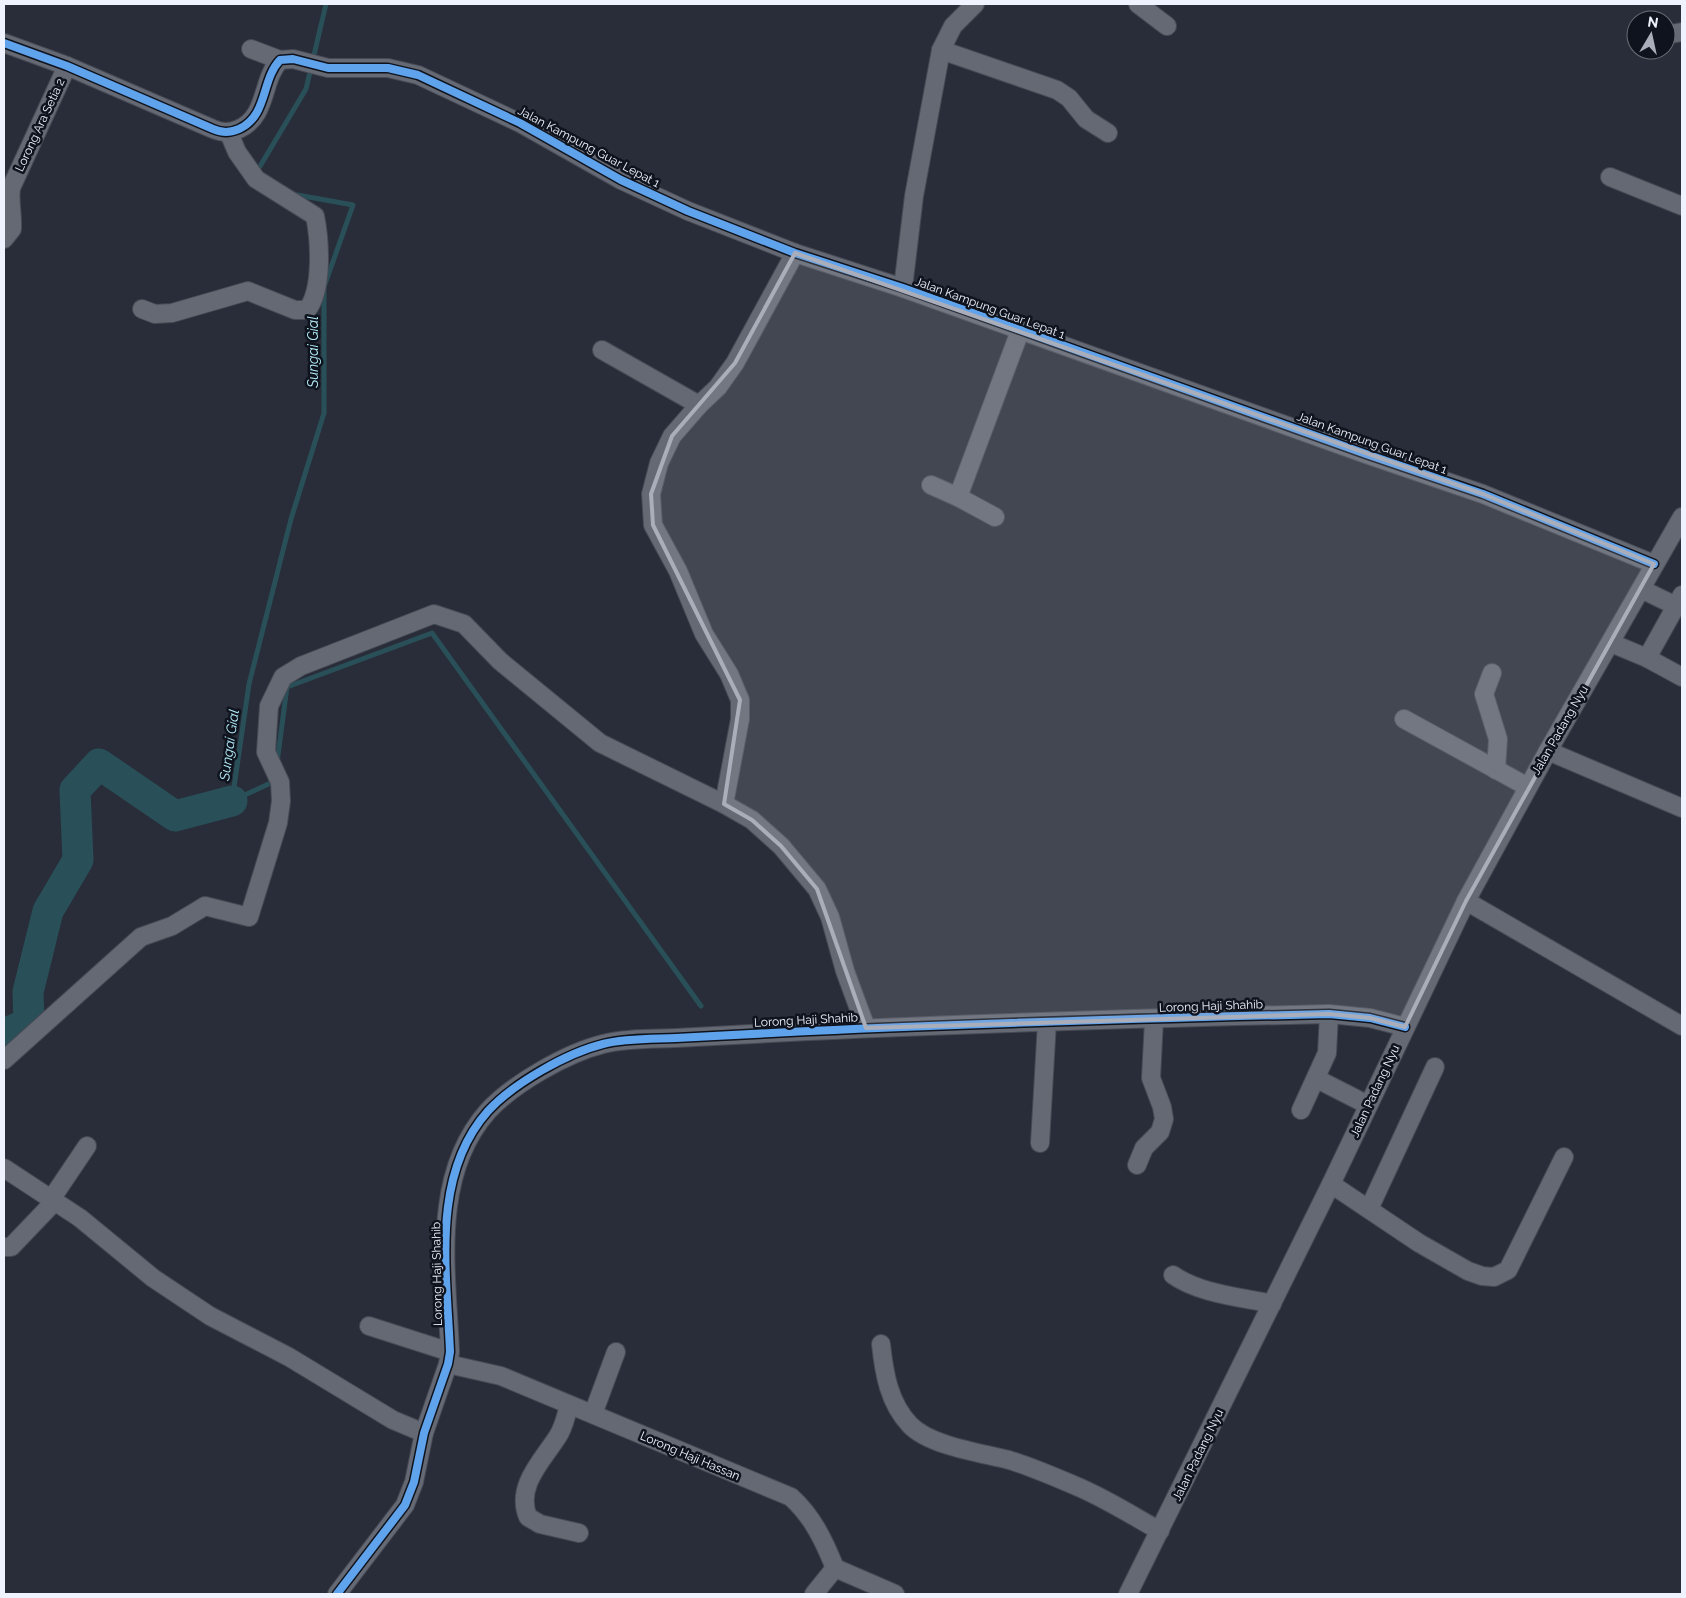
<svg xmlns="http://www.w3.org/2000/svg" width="1686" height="1598" font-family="Raleway,sans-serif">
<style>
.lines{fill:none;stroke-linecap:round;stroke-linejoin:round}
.stream{stroke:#295058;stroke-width:5}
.river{stroke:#295058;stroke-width:31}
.minor-casing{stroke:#474a55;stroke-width:20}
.minor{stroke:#646973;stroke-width:18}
.cycleway-casing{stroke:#0f131d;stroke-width:11}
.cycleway{stroke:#60a3ed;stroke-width:8}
.marked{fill:#a9aeba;fill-opacity:0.2;stroke:#a9aeba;stroke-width:4;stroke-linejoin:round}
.labels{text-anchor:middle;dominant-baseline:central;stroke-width:5;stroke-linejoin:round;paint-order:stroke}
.street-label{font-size:12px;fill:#eef3ff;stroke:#0f131d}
.water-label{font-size:14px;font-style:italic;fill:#b3edf9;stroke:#0f131d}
</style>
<rect width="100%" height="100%" fill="#282d39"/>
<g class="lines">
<g class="stream">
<polyline points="256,173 306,89 326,4"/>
<polyline points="277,763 287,687 432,633 701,1006"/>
<polyline points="232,801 249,684 291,519 324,413 324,287 353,205 292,194"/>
<polyline points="232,801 275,781"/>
</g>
<polyline class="river" points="4,1034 29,1023 28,992 48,911 78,860 75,790 99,764 175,816 232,801"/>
<g class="minor-casing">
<g id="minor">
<polyline points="1138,4 1167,26"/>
<polyline points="1671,34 1682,32"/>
<path d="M4,43L67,66L213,129C223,133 229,133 239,129C268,116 261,80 280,60L293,59L328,68H388L418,75L520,123L621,180L688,211L795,253L903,288L1366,454L1483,494L1654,564"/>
<polyline points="251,49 280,60"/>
<polyline points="941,50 1057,90 1069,98 1086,119 1108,133"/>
<polyline points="1610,177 1682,206"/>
<path d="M4,239L12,229C13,215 9,201 11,188L67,66"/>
<polyline points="903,288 914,196 941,50 953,26 975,4"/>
<path d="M142,309L155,314L172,313L248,291L295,310H307C323,290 320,241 315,216L256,179L237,152L229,133"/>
<polyline points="602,350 699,405"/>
<polyline points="931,485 958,497 1020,331"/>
<polyline points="958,497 995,517"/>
<polyline points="1641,589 1676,606"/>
<polyline points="1611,643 1647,658 1682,677"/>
<polyline points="1647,658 1682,595"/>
<polyline points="1492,673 1484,694 1498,739 1496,770"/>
<polyline points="1404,719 1528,787"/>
<polyline points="1548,751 1682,808"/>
<polyline points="724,804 740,719 740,700 729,674 704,634 678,571 653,525 651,494 659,463 672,436 699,405 718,387 735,363 795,253"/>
<polyline points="1466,901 1682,1026"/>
<polyline points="4,1060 141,937 172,926 205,906 249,917 278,823 281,801 280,782 266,752 269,706 283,677 301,666 434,614 464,624 500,661 600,743 724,804 752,820 781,846 817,889 830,917 845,971 866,1028"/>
<polyline points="1317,1079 1368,1105"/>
<polyline points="1301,1110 1327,1053 1329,1014"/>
<polyline points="1040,1143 1047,1022"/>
<polyline points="1137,1165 1144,1148 1160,1132 1164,1119 1162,1107 1151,1078 1154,1020"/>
<polyline points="4,1168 80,1218 153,1278 210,1316 289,1357 393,1420 424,1433"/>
<polyline points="1331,1184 1419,1243 1468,1271 1482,1276 1494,1277 1508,1270 1564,1157"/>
<polyline points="52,1198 87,1146"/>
<polyline points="1369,1209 1435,1067"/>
<polyline points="4,1247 11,1247 55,1201"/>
<path d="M1173,1275C1200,1294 1241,1297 1272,1304"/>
<polyline points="369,1326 450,1352"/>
<path d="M881,1344C884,1373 889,1403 910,1425C930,1446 982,1453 1009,1460C1032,1467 1055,1477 1076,1486C1105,1498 1133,1516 1160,1531"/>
<path d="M448,1364L501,1376L791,1497C813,1517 824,1541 835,1568L895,1594"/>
<path d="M569,1406C566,1415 564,1427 558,1436C543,1460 515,1486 528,1517L540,1524L579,1533"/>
<polyline points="593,1414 616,1352"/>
<path d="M337,1594L405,1505L414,1482L424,1433L448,1364L450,1352C447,1273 430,1176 488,1111C514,1083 567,1053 603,1044C626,1038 653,1039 676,1038C720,1036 765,1033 810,1031C983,1023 1156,1018 1329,1014L1370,1018L1405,1027"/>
<polyline points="814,1594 835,1568"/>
<polyline points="1128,1594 1331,1184 1466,901 1548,751 1682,517"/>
</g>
</g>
<use href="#minor" class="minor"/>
<g class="cycleway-casing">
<g id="cycleway">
<path d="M4,43L67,66L213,129C223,133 229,133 239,129C268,116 261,80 280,60L293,59L328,68H388L418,75L520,123L621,180L688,211L795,253L903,288L1366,454L1483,494L1654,564"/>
<path d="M337,1594L405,1505L414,1482L424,1433L448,1364L450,1352C447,1273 430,1176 488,1111C514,1083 567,1053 603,1044C626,1038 653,1039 676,1038C720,1036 765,1033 810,1031C983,1023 1156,1018 1329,1014L1370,1018L1405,1027"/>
</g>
</g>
<use href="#cycleway" class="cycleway"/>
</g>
<path class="marked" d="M795,253L1483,494L1654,564L1466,901L1405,1027L1370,1018L1329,1014L866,1028L817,889L781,846L752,820L724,804L740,700L653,525L651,494L672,436L735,363Z"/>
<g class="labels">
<g class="street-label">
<text transform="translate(40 125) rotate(-65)">Lorong Ara Setia 2</text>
<text transform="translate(589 147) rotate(28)">Jalan Kampung Guar Lepat 1</text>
<text transform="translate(990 308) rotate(20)">Jalan Kampung Guar Lepat 1</text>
<text transform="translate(1372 443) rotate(20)">Jalan Kampung Guar Lepat 1</text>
<text transform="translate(1560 730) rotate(-60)">Jalan Padang Nyu</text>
<text transform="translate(1211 1006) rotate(-2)">Lorong Haji Shahib</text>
<text transform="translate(806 1020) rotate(-3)">Lorong Haji Shahib</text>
<text transform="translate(1375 1091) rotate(-65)">Jalan Padang Nyu</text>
<text transform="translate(437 1274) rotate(-91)">Lorong Haji Shahib</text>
<text transform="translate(1198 1455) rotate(-64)">Jalan Padang Nyu</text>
<text transform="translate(690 1456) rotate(23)">Lorong Haji Hassan</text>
</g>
<g class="water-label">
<text transform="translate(313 352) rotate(-90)">Sungai Gial</text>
<text transform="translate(229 745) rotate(-82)">Sungai Gial</text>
</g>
</g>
<rect width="1686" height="1598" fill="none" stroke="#eef3ff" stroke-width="10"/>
<g transform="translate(1651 35) rotate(9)"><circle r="24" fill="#0f131d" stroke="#686d77"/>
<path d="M0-4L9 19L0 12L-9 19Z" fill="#a9aeba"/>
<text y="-8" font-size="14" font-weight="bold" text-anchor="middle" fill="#eef3ff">N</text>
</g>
</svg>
